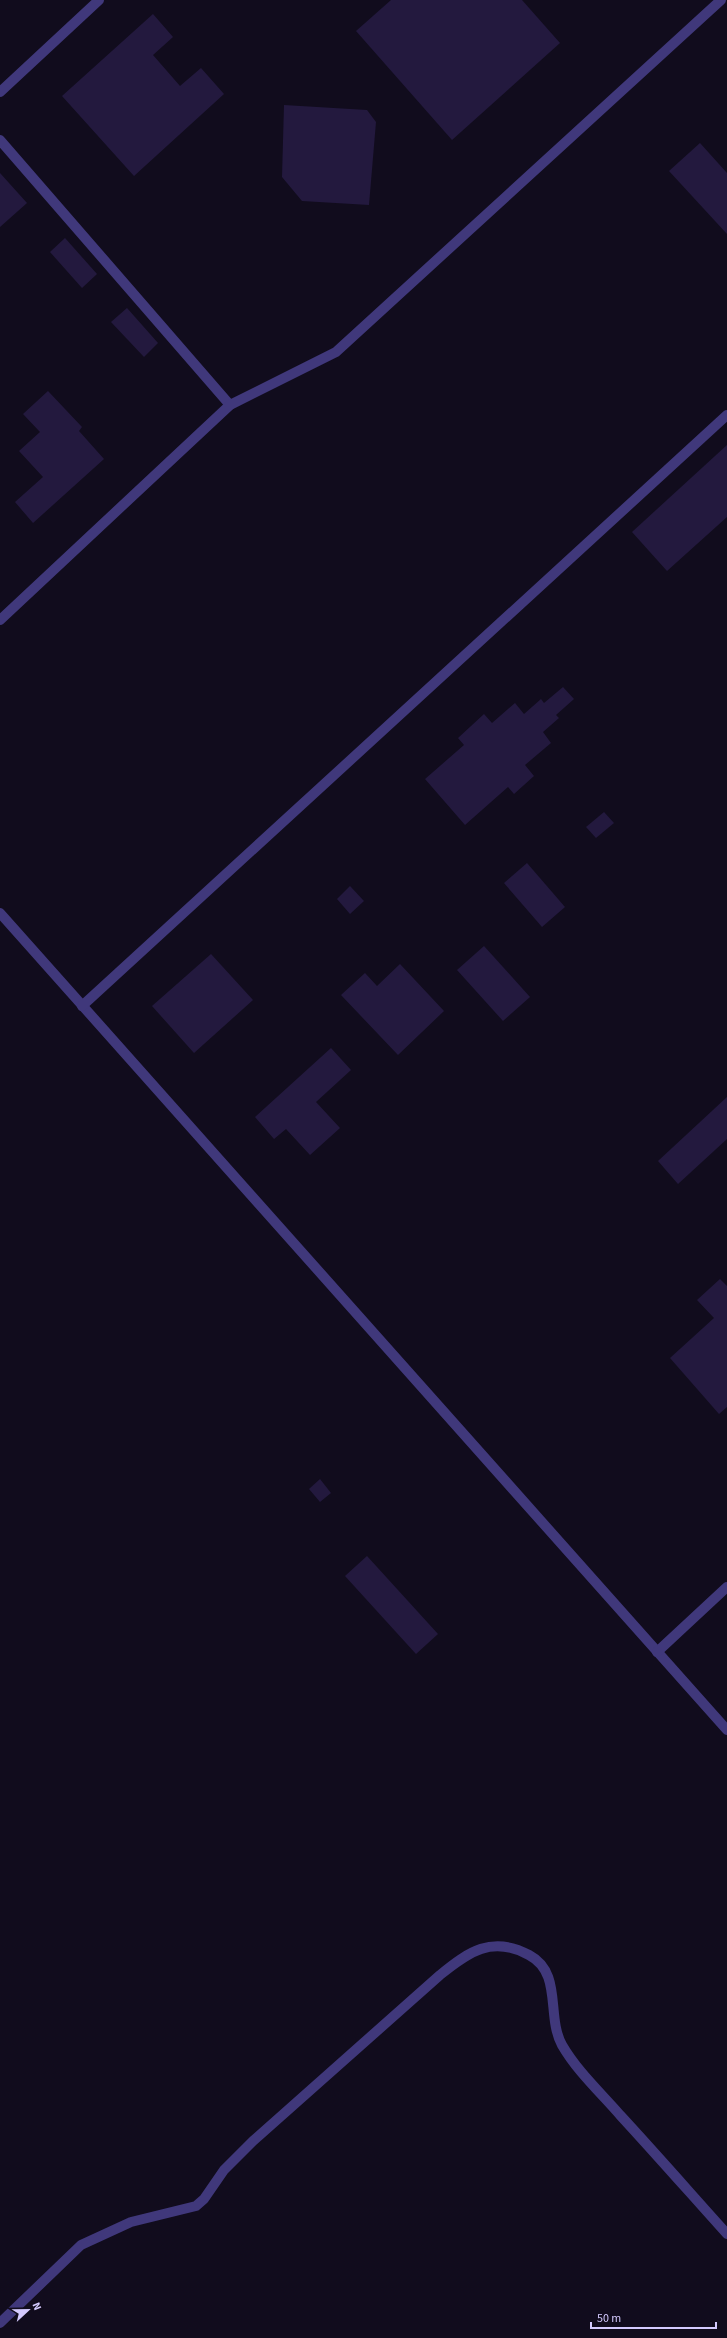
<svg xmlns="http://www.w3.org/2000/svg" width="727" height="2338" font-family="'Source Sans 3',sans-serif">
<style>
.building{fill:#23193e}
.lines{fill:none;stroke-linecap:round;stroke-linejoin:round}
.minor{stroke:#40387b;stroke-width:10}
</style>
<rect width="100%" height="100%" fill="#110c1d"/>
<g class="building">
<polygon points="391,0 522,0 560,43 452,140 356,31"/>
<polygon points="153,14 173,37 153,55 180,86 201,68 224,94 134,176 62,96"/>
<polygon points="284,105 367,110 376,122 369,205 302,201 282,177"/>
<polygon points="700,143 727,173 727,234 669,171"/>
<polygon points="0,173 27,203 0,227"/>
<polygon points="65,238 97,274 82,288 50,252"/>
<polygon points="127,308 158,343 144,357 111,322"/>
<polygon points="48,391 82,427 79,431 104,459 33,523 15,502 43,477 19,451 40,432 23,414"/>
<polygon points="727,445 727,517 667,571 632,532"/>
<polygon points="563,687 574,699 556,715 559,718 543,732 551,743 525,765 534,776 514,794 508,787 465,825 425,779 464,745 458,738 484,714 492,723 515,703 524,714 541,699 544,703"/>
<polygon points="604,812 614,823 596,838 586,827"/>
<polygon points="527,863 565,907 542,927 504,883"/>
<polygon points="350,886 364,901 350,914 337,899"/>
<polygon points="484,946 530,997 503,1021 457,970"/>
<polygon points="211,954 253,1000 194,1053 152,1006"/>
<polygon points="400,964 444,1011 398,1055 341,995 365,973 377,986"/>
<polygon points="331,1048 351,1070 316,1102 340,1128 310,1155 286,1129 274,1139 255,1117"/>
<polygon points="727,1097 727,1139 678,1184 658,1161"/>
<polygon points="720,1279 727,1286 727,1407 719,1414 670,1358 714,1318 697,1300"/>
<polygon points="320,1479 331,1493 320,1502 309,1489"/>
<polygon points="367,1556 438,1634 416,1654 345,1576"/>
</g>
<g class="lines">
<g class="minor">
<polyline points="0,92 99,0"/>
<polyline points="0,140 230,405"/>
<polyline points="0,620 230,405 336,352 721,0"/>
<polyline points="0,913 727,1730"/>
<polyline points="82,1006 727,415"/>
<polyline points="657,1652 727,1587"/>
<path d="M0,2323L81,2245L131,2222L196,2206L204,2199L224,2170L253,2141L440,1975C468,1952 492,1935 529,1955C563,1973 546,2016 562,2045C577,2071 600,2092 620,2115C656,2154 691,2194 727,2234"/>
</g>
</g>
<g transform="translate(28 2310) rotate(68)" stroke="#110c1d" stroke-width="3" paint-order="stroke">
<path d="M0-3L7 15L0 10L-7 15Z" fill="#d4cafe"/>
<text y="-6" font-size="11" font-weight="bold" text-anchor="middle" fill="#d4cafe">N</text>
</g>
<path d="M591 2322v6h125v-6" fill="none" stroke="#d4cafe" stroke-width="2"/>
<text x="597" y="2322" font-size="12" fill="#d4cafe" stroke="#110c1d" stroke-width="3" paint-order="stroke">50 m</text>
</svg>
